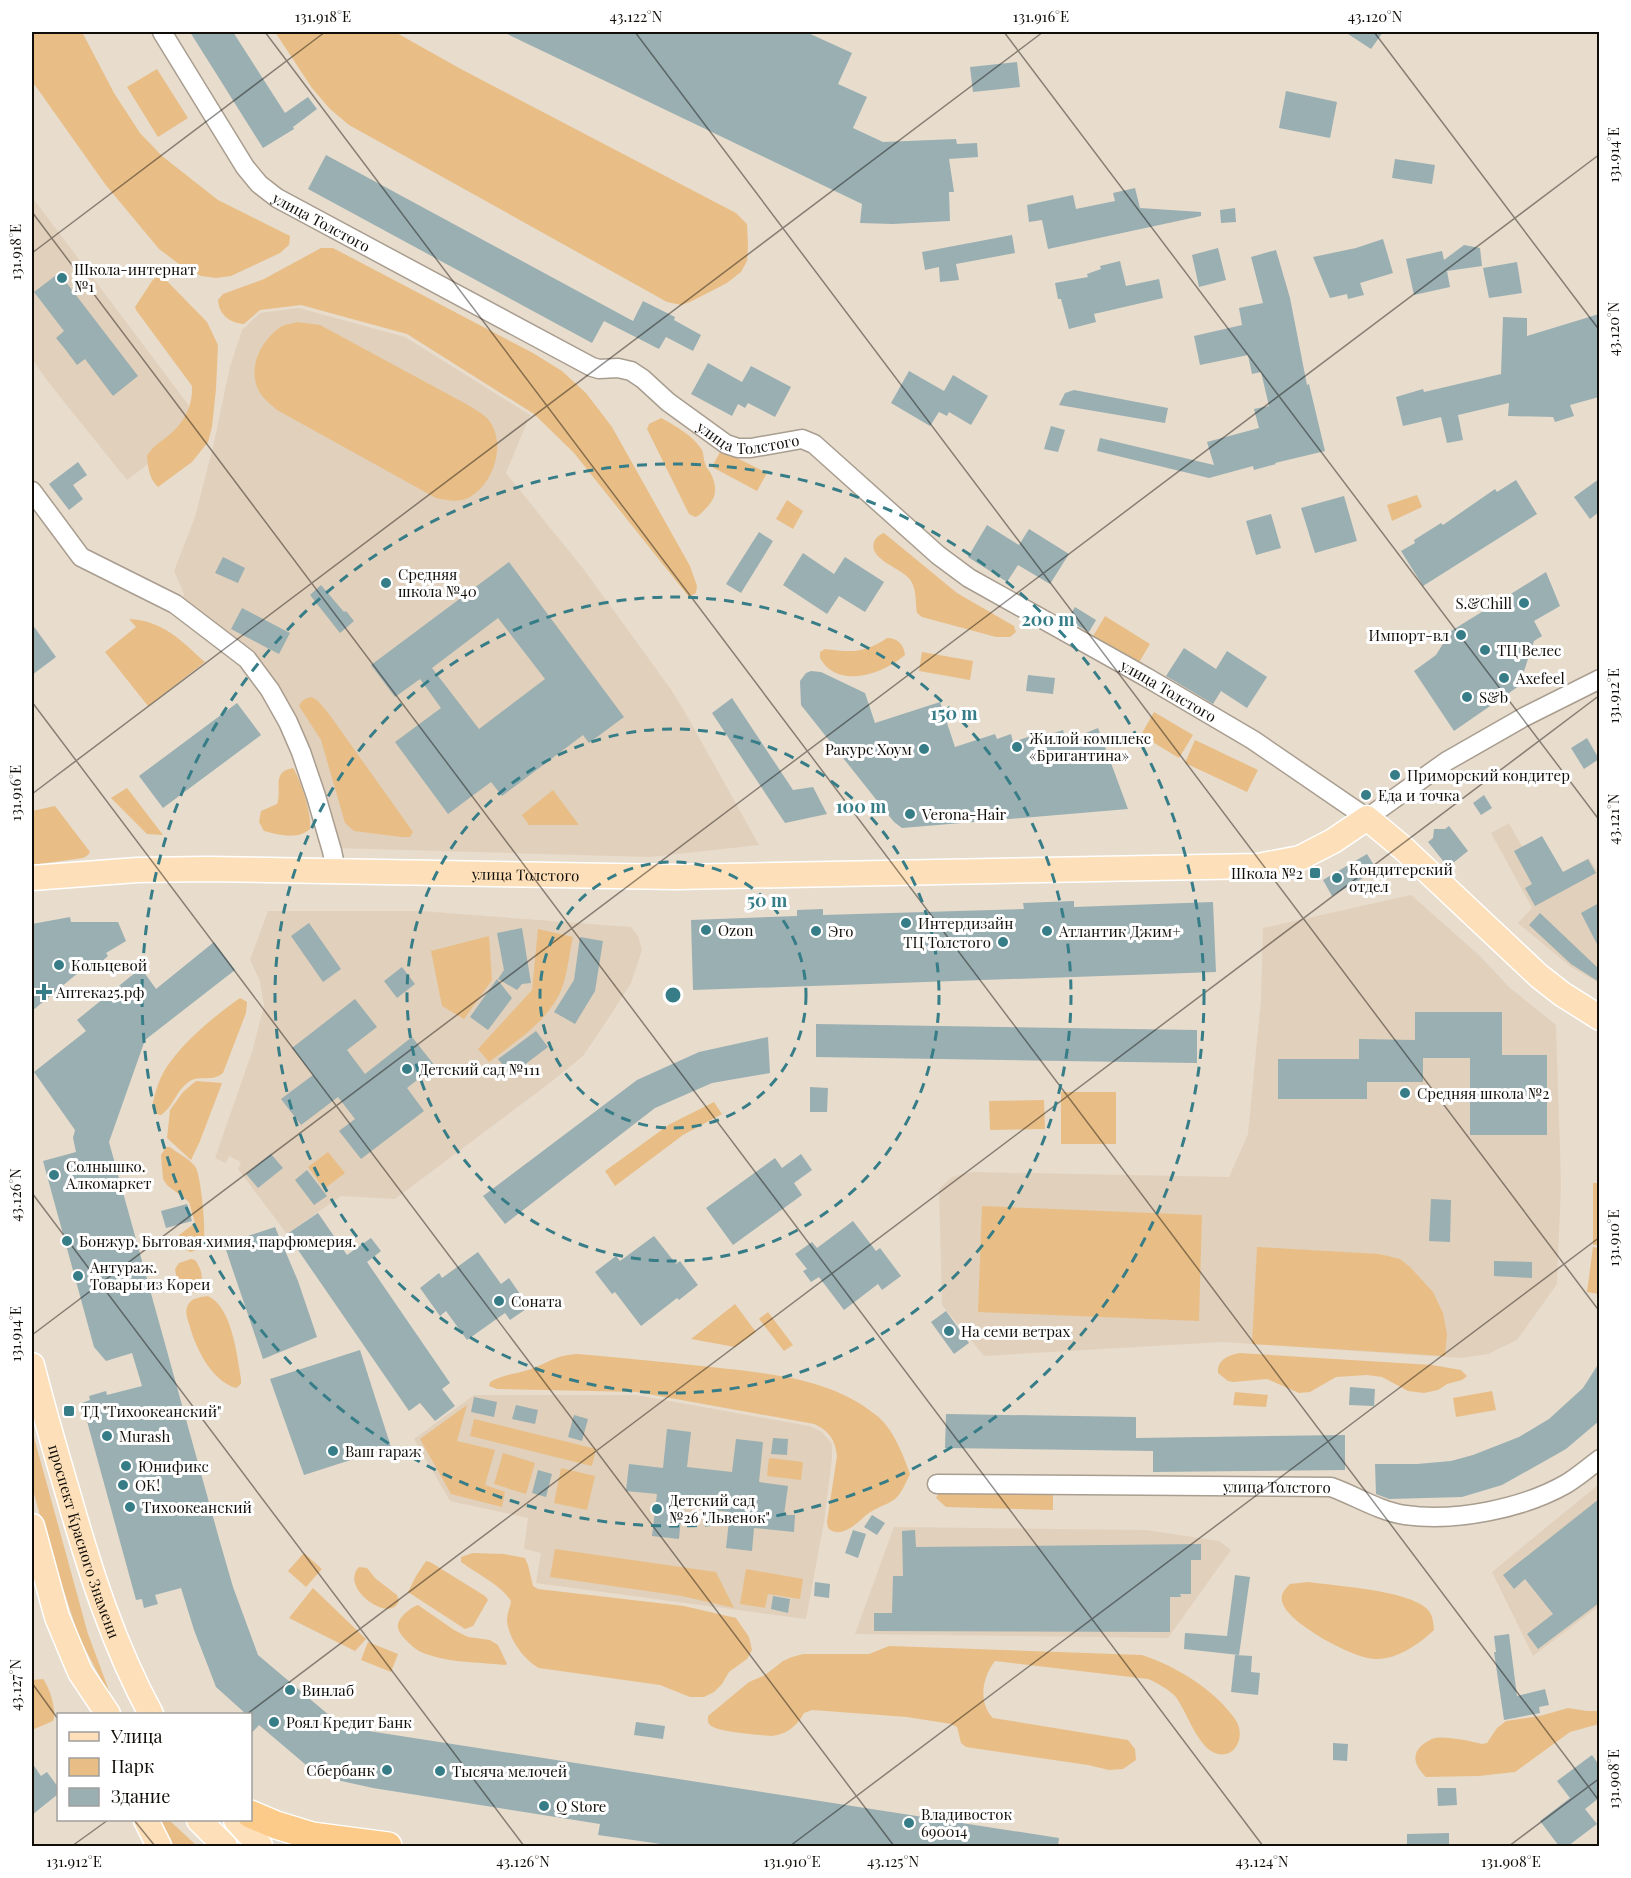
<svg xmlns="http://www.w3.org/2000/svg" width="1631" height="1878" font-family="'Playfair Display',serif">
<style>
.built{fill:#e1d0bb}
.green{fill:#e8be86}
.building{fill:#9aafb2;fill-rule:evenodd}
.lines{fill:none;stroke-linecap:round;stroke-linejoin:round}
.minor-casing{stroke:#a89d8f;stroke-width:21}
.major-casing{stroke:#fff;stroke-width:27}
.highway-casing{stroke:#fff;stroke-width:30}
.minor{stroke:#fff;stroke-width:18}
.major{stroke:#fde0b9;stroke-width:24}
.highway{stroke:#fccb8a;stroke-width:27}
.ticks{fill:none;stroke:#110d08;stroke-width:1.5;stroke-opacity:0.45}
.ring{fill:none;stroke:#367d87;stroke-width:3;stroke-dasharray:10 8}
.poi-dot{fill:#367d87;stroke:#fff;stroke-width:2}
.labels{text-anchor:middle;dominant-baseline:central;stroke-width:6;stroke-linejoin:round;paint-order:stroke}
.street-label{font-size:15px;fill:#110d08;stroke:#fff}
.poi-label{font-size:15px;fill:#110d08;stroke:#fff;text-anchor:start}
.centre{fill:#367d87;stroke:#fff;stroke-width:3}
.ring-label{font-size:18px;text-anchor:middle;font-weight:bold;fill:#367d87;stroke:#fff;stroke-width:6;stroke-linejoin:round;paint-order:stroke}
.neatline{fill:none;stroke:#110d08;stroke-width:2}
.ticks-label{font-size:15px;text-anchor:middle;fill:#110d08}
</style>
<rect width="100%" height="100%" fill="#e8dccd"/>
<g class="built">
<polygon points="32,197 202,423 127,480 49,383 32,359"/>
<polygon points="299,308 405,337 530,415 506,473 585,571 670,688 682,707 759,845 650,857 335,848 305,752 243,661 180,611 184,594 174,571 195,517 213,447 230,367 242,330 260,313"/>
<polygon points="1509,823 1542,883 1589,858 1596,869 1599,867 1599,983 1571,967 1518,923 1532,908 1491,833"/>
<polygon points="1411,895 1479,955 1510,988 1556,1025 1561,1184 1557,1284 1517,1340 1488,1354 1461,1358 1222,1342 984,1356 942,1305 939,1189 952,1177 972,1172 1229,1177 1248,1134 1261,1000 1263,928"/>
<polygon points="268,911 420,911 631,927 638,936 642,950 631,983 606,1022 583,1056 551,1082 395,1199 341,1196 287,1234 238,1169 241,1162 229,1156 226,1163 215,1158 253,1049 264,1006 260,981 250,960"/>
<polygon points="474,1395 636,1395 809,1426 822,1432 832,1444 832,1458 824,1522 806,1619 536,1583 541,1553 524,1549 528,1518 450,1501 414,1439"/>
<polygon points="1599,1484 1599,1606 1533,1656 1492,1572"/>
<polygon points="894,1527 1146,1530 1219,1541 1231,1550 1168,1638 855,1634"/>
</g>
<g class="green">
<polygon points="32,32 82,32 114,93 140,133 162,156 218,200 290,236 289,245 280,253 231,276 216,278 201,276 179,264 159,249 105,184 32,81"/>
<polygon points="275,32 395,32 459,68 736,213 747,224 748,246 747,261 741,272 727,283 690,302 681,305 667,302 349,125 330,109 312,88"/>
<polygon points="157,69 188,118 158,137 127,87"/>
<path d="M321,248H333L533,353L562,371L586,393L612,427L690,566L697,586L696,593L689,597L574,453L534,414L407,334L301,305L260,310L244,324C230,323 219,315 218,300L223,294L264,279Z"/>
<path d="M156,277L164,278L207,322L218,345L216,389L212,427L208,442L192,462L158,487C149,479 148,467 147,456C152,447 160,442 168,436C184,423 193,406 192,386L136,310L135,307L152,281Z"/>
<path d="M297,322L320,325L468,405C474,409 482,413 487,418C508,441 494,485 468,498C458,503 446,500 436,498L277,410C273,406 267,402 263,397C245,374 258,344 279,328C284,324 292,324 297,322Z"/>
<path d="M661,418C674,425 694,436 702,450C704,454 703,458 705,463C706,468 710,471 712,476C720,495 712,503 698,516L695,517L689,514L650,435L647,429L649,424Z"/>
<polygon points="721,450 767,473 757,491 712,467"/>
<polygon points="1417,495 1422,507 1392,521 1387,505"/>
<polygon points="787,500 803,511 793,529 776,519"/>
<path d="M884,533L957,593L1014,626L1016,632L1010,637H996L922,617L917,613C915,602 917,591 911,581C903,568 868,560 874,542C876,537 879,535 884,533Z"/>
<polygon points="1105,616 1150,644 1138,664 1092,638"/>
<path d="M129,619C164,621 180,640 205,662L148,706L105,652L136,627Z"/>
<path d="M887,638C897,638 904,644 905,655C884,674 837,690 820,658V652L825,649C850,652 864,654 887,638Z"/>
<polygon points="922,652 973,661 970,680 919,671"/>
<path d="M312,697L318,701L329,714L413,832L410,837H401L354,831L345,823L321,740L299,706C302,700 305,698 312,697Z"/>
<polygon points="1154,712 1193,735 1179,758 1141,735"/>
<polygon points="1195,740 1258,770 1247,792 1185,763"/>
<path d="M293,768C301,780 312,815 310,829C297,840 280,835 264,831L259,822L261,811L277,804C283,790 270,772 293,768Z"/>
<polygon points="127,788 163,835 147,834 111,798"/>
<polygon points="553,790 579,825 529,825 522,815"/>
<polygon points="55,806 90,852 88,855 83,858 32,865 32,811"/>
<path d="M538,929L573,937C569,953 568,972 562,988C549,1021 516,1041 489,1062L478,1049L532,990Z"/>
<polygon points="489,936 492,980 464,1019 442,1006 431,951"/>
<path d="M240,998L247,1002L246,1013L223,1073C213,1082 200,1075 190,1081C176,1090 174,1106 161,1115L156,1114L152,1108C155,1091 160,1075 171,1061C188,1038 217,1014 240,998Z"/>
<polygon points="196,1081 222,1083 200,1141 191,1160 167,1138 170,1110 183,1092"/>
<rect x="1061" y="1092" width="55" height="52"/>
<polygon points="1044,1100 1045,1129 990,1130 989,1101"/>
<polygon points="714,1102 722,1114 683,1135 615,1186 605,1171 670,1124"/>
<path d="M166,1147H170C178,1154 191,1159 196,1168C201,1177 207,1236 203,1244C200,1248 196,1250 191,1252C183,1250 179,1242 179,1235L195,1223L189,1202L167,1185L163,1179L161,1155Z"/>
<polygon points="328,1152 345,1173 324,1189 308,1167"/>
<rect x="1593" y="1183" width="6" height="62"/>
<polygon points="982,1206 1202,1215 1199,1321 978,1312"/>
<polygon points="1257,1247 1379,1254 1400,1259 1410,1267 1433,1292 1443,1313 1447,1334 1445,1356 1252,1344"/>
<polygon points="1593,1247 1599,1248 1599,1294 1587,1292"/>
<path d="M191,1259L195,1260C202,1270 204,1278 199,1290L189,1294C178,1290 177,1280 175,1269L179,1263Z"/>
<path d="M208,1296C232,1307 237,1355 241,1379V1384L236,1388C212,1381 196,1349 190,1327C188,1320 184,1312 188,1305C191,1298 201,1297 208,1296Z"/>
<polygon points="735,1304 756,1332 735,1347 691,1339"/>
<polygon points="768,1312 793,1345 784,1351 759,1319"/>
<path d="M1240,1353L1432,1365L1461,1370L1467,1376L1462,1380L1447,1384L1438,1390L1424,1393L1408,1391L1382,1377L1367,1375L1336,1377L1310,1392L1299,1393L1267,1379L1233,1382L1228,1381L1218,1373C1217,1360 1228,1355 1240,1353Z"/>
<path d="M578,1354C623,1358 667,1362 711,1367C767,1373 831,1378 876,1415C893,1428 903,1454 910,1474C906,1482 902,1493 895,1499C887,1505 877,1507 869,1513C858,1521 842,1541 828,1528L827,1522L837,1456C835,1439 829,1431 814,1424L637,1392L497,1389L489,1386L490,1382C502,1375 515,1374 528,1370C549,1363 554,1355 578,1354Z"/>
<polygon points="1492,1391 1496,1410 1456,1417 1453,1398"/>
<polygon points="1235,1392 1268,1395 1266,1407 1233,1405"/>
<polygon points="467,1405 457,1441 495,1450 485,1485 505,1492 502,1507 451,1494 420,1439"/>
<polygon points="474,1419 596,1449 592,1466 470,1436"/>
<polygon points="32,1430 88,1634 114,1704 79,1637 43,1527 32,1486"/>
<polygon points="503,1453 535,1463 526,1494 494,1484"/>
<polygon points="769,1458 803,1462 801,1480 767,1476"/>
<polygon points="561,1468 595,1476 587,1510 554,1503"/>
<polygon points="940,1491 1053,1492 1053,1510 946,1507 936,1498"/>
<polygon points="555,1549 716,1572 734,1608 682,1596 550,1577"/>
<polygon points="304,1553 322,1569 306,1587 288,1571"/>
<path d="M473,1553L504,1554L525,1558L528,1565L533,1586L538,1589L684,1606L736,1618L749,1637L752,1650L747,1659L729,1672L722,1684L714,1692L704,1697H690L660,1685L539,1668C524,1660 508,1638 507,1620C507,1613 510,1608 511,1601C499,1583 478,1575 461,1562V1557Z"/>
<polygon points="426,1561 430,1562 485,1596 488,1600 473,1626 465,1629 408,1592 416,1576"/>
<path d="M359,1567L367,1568L376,1579L397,1595L399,1601C397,1604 396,1607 392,1608C379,1614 341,1586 359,1567Z"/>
<polygon points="746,1569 803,1579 800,1599 768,1594 765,1608 740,1604"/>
<path d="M1308,1582C1336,1586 1406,1590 1426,1608C1433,1614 1433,1621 1434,1630C1419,1644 1398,1659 1377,1659C1355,1660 1290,1624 1283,1604C1279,1595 1285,1589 1290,1584Z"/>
<polygon points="313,1588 366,1639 355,1651 289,1618"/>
<path d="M418,1605L454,1630L468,1637L490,1640L498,1645L507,1664L505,1665C478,1662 446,1663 421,1652C414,1649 408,1642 403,1637C400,1633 397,1629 398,1624C400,1616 410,1608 418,1605Z"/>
<polygon points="368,1642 398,1654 391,1672 361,1660"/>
<path d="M889,1646L1142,1655C1176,1666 1215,1690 1235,1719C1246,1734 1237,1758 1218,1754C1198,1750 1187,1711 1175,1696C1168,1689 1157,1683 1148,1679L995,1661C982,1677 978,1703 993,1718L1128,1740L1135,1749L1136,1760L1123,1769L1109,1770L1088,1765L966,1747L961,1743L957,1727L951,1724L907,1717L812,1710L804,1713C797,1726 786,1735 771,1736C760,1735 716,1732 710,1725C707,1722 708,1720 708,1716L749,1682L765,1675L783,1661L792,1657L803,1654H869Z"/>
<path d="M43,1679C50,1688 57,1711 53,1721L32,1730V1680Z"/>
<path d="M1568,1708L1587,1711H1599V1724L1570,1732L1515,1772L1479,1776L1426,1777C1416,1767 1410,1756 1422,1745C1426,1742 1431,1739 1435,1738C1446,1736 1471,1741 1482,1744L1487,1743L1497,1728L1506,1721L1540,1716Z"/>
<polygon points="159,1820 169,1820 197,1846 174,1846"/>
</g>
<g class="building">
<polygon points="190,32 233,32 285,113 308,97 317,109 293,127 294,129 263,148"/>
<polygon points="503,32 806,32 852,53 838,84 867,97 853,128 883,142 956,139 957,144 977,143 978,157 949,159 954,192 949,192 950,221 893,224 860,223 862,204"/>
<polygon points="1345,32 1383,32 1371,49"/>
<polygon points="1017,62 1020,87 973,92 970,67"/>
<polygon points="1286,91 1337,102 1330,138 1279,128"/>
<polygon points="326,155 633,321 643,301 675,317 674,320 701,335 693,351 666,337 659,349 604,321 592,343 308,189"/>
<polygon points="1395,159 1435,165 1432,184 1392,178"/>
<polygon points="1135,188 1140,208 1201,212 1201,216 1048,249 1042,220 1029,222 1027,205 1073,195 1076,209 1115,201 1113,193"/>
<polygon points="1235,208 1236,222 1221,223 1220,210"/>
<polygon points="1012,235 1015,253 956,264 959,280 940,282 939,267 925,270 922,252"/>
<polygon points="1383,239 1393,273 1360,283 1364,295 1348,299 1347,294 1330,298 1313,257 1356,248"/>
<polygon points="1464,245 1480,248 1482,266 1447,271 1450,287 1414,295 1406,259 1442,251 1444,260"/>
<polygon points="1218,248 1226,280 1199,287 1192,255"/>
<polygon points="1276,250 1290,298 1307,385 1309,384 1325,451 1275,463 1276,464 1254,470 1253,466 1209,478 1097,451 1100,438 1214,465 1207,442 1259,428 1254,409 1269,406 1261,372 1252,374 1248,355 1200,365 1194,336 1242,325 1239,308 1263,303 1251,257"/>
<polygon points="1120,261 1126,286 1159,279 1163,298 1094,314 1096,322 1069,329 1061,299 1058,299 1055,283 1088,277 1087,274 1101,269 1100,266"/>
<polygon points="1517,262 1522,293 1489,298 1483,268"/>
<polygon points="59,273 138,376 113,396 85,359 77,365 65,349 56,338 64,331 34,292"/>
<polygon points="1599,314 1599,397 1570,405 1574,416 1555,422 1553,417 1508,416 1509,403 1458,415 1463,440 1447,443 1441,417 1403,426 1396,397 1423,389 1424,392 1501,374 1503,317 1527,318 1527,336"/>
<polygon points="708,363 742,382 751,366 791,387 775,417 748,403 745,408 738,404 732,416 691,394"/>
<polygon points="909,371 944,391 953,375 988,396 971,425 949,412 947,416 939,412 930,426 891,403"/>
<polygon points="1074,390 1168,408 1165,423 1059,405 1065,393"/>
<polygon points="1051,426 1065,430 1058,452 1044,449"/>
<polygon points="78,462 87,475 73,485 83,499 69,510 49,484"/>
<polygon points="1599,479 1599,512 1590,519 1574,497"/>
<polygon points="1516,480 1537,514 1423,586 1401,551 1415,543 1414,540 1441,523 1443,525 1495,489 1497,492"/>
<polygon points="1344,496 1357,541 1315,553 1301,508"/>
<polygon points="1271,514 1281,548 1256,555 1246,521"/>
<polygon points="987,525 1019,545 1029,529 1069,554 1050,584 1018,565 1007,582 968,557"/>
<polygon points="759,532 773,541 741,593 726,584"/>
<polygon points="803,553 834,574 845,557 884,582 865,612 839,596 827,614 783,585"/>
<polygon points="223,557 245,568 238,583 215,573"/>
<path d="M509,562L624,717L589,743L583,735L502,796L491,782L448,814L395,742L441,708L420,679L395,697L371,665ZM498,618L545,679L479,729L432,668Z"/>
<polygon points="1546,572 1560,606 1534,621 1542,636 1534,641 1519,686 1454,731 1414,671 1436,655 1451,631"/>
<polygon points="321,585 344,612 346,611 354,621 340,633 310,595"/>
<polygon points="1075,607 1096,620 1089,632 1067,620"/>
<polygon points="242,608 290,633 279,654 231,629"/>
<polygon points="32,624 56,657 32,675"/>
<polygon points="1184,648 1216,669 1227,651 1267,677 1247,708 1221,691 1213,704 1166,676"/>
<polygon points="811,671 821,672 865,693 875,723 940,702 955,747 995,734 997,739 1011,734 1013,742 1043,732 1045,736 1063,730 1066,741 1098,728 1128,809 902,828 894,822 801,705 800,681 806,673"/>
<polygon points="1028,675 1055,678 1053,694 1026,691"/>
<polygon points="732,698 793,790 813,787 827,814 785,823 712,713"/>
<polygon points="237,703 261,735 163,808 139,776"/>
<polygon points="1587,738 1599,759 1584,769 1571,748"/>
<polygon points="1484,795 1492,808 1481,815 1473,803"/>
<polygon points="1449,826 1468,851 1448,867 1428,842 1433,838 1434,829 1445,829"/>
<polygon points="1542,836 1563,872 1588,859 1596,873 1535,906 1525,888 1532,884 1514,851"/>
<polygon points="1367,854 1377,870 1332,896 1323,880"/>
<polygon points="1074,901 1074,907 1213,902 1216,972 693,990 691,920 797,916 797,910 823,909 823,915 1024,909 1023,903"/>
<polygon points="1599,903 1599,948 1581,913"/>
<polygon points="1540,913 1599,969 1599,982 1571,964 1529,925"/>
<polygon points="70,917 71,922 118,922 126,941 106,953 108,956 94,968 90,963 32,1011 32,924"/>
<polygon points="309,923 341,969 323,982 291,936"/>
<polygon points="522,928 531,983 522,984 517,990 498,979 504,970 497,933"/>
<polygon points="580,937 603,941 595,991 575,1024 554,1012 574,980"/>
<polygon points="214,942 235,970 145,1040 109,1142 220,1542 233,1587 258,1655 343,1727 1059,1838 1058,1846 675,1846 598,1835 600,1824 373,1788 319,1776 259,1725 250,1735 250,1714 246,1714 216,1687 194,1630 181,1588 155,1595 158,1604 144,1608 142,1599 136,1600 82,1403 90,1400 89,1396 106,1391 107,1395 142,1386 132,1353 106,1361 94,1347 43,1161 76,1152 73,1138 75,1130 34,1072 86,1031 77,1020 141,968 156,989"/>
<polygon points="402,967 415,984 397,998 384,981"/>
<polygon points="497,979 512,998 488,1030 470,1017"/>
<polygon points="355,999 377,1027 347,1050 365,1074 412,1037 435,1066 407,1088 424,1111 361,1159 339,1131 355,1119 338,1097 301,1125 281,1099 313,1075 292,1048"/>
<polygon points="1415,1012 1502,1012 1502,1055 1547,1055 1547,1135 1470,1135 1470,1058 1423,1058 1423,1082 1367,1082 1367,1099 1278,1099 1278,1059 1359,1059 1359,1039 1415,1040"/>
<polygon points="816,1024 1197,1030 1197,1063 816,1057"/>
<polygon points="536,1031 548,1047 511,1075 498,1059"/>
<polygon points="768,1037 770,1073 712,1083 655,1108 505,1224 483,1196 637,1080 699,1052"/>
<polygon points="810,1087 828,1088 827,1112 810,1112"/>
<polygon points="271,1154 283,1168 258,1188 246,1174"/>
<polygon points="801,1154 812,1170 794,1183 802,1195 733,1245 706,1208 775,1158 782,1168"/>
<polygon points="307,1170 327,1196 314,1205 295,1180"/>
<polygon points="1431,1199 1451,1200 1450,1242 1429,1241"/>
<polygon points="187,1204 192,1221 166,1228 161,1211"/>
<polygon points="318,1213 347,1255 371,1238 381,1251 367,1262 450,1383 442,1389 455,1406 435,1421 420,1403 409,1411 287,1234"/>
<polygon points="853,1221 876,1251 880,1248 901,1276 882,1290 878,1284 844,1310 819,1277 811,1282 803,1271 807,1269 795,1254 812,1242 817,1248"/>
<polygon points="275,1227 298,1281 317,1337 263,1359 224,1244"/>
<polygon points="654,1236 676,1264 680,1261 698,1285 679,1300 677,1298 641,1326 615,1292 612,1294 595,1272 616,1256 620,1261"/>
<polygon points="478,1252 501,1284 509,1278 529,1307 510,1320 505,1313 467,1340 446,1311 440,1316 420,1288 439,1273 442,1278"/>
<polygon points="1494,1261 1532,1262 1532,1278 1494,1276"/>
<polygon points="946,1311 969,1343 954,1354 931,1322"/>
<polygon points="360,1350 391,1447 304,1475 270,1379"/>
<polygon points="1599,1363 1599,1421 1566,1449 1502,1485 1462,1497 1389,1499 1376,1494 1375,1464 1417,1464 1451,1461 1473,1455 1519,1437 1549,1419 1583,1388"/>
<polygon points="1350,1387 1375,1389 1374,1406 1349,1405"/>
<polygon points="474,1397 497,1402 494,1417 471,1412"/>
<polygon points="516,1405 538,1410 535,1424 512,1419"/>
<polygon points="946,1414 1136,1417 1136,1438 1345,1435 1345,1470 1153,1472 1153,1451 945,1448"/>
<polygon points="574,1415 588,1419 582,1441 568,1437"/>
<polygon points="667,1429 691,1432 687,1467 732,1472 736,1439 763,1442 759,1482 788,1486 784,1515 795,1515 794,1532 754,1528 752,1551 726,1548 730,1512 682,1506 679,1539 652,1536 657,1494 626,1491 629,1464 663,1468"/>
<polygon points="773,1438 788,1439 787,1455 771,1454"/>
<polygon points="538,1470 552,1474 546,1497 532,1493"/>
<polygon points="1599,1499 1599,1603 1538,1649 1527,1634 1553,1614 1525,1579 1514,1589 1503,1575"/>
<polygon points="872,1515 885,1523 877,1535 864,1527"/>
<polygon points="853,1530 866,1534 858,1558 845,1553"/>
<polygon points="915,1530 916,1547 1201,1544 1201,1560 1191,1560 1191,1594 1180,1594 1181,1597 1170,1597 1170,1632 874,1631 874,1613 892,1613 893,1576 903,1576 902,1531"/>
<polygon points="1235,1575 1250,1577 1239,1655 1184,1649 1185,1633 1227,1636"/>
<polygon points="815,1582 830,1584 829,1598 814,1596"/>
<polygon points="773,1596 790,1599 788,1613 771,1609"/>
<polygon points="1509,1634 1517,1696 1545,1689 1549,1705 1539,1707 1540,1713 1504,1720 1494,1652 1496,1652 1494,1636"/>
<polygon points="1235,1655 1252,1656 1251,1672 1260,1673 1258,1695 1231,1692"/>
<polygon points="636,1722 665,1726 663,1739 634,1735"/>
<polygon points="1333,1743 1348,1744 1347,1761 1333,1760"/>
<polygon points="1592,1755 1599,1765 1599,1798 1585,1809 1597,1824 1568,1846 1559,1846 1540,1821 1570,1798 1557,1781"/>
<polygon points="32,1763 41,1776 47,1772 58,1787 58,1794 32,1815"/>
<polygon points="1437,1788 1456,1788 1457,1805 1438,1806"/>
<polygon points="1449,1833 1449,1846 1407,1846 1407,1834"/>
</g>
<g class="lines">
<g class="minor-casing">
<g id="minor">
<path id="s1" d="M162,32L245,167L259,184L277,198L592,367L599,369L618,368L631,371L643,379L668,402L726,444L738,448H751L802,439L814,444L938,555L969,578L1146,677L1253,740L1367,818L1447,761L1524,717L1600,679"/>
<polyline points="32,491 81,557 175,604 247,659 270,690 288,722 301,752 316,796 332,851 336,870"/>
<path id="s2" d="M937,1484L1331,1487C1356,1496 1379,1511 1405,1515C1455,1522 1522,1509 1566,1484C1578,1477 1589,1467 1600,1459"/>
</g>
</g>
<g class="major-casing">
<g id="major">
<path id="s3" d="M32,878L137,870L208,869L676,877L1258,866L1300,858L1333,841L1367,818L1403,848L1539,976L1562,994L1600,1018"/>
<path id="s4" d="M32,1365C43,1409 56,1453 69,1497C90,1571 114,1646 151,1714"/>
<polyline points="32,1526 57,1617 80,1672 108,1714"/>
<polyline points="146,1820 159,1846"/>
<polyline points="199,1820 225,1846"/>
<polyline points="236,1820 260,1846"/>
</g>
</g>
<g class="highway-casing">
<polyline id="highway" points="250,1814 276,1825 312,1836 388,1846"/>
</g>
<use href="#minor" class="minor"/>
<use href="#major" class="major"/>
<use href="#highway" class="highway"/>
</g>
<path class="ticks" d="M265,32L1600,1802M635,32L1600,1312M1004,32L1600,821M1374,32L1600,331M32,212L1263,1846M32,253L325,32M32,702L894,1846M32,794L1043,32M32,1193L524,1846M32,1335L1600,154M32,1683L58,1719M247,1714L1600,695M134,1820L155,1846M72,1846L108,1820M790,1846L1600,1237M1509,1846L1600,1778"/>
<g class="ring">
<circle cx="673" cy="995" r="133"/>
<circle cx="673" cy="995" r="266"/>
<circle cx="673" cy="995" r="398"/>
<circle cx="673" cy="995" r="531"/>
</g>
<g class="poi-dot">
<circle cx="62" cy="278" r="6"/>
<circle cx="386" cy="583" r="6"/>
<circle cx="1524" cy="603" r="6"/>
<circle cx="1461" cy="635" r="6"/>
<circle cx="1485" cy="650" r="6"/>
<circle cx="1504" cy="678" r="6"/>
<circle cx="1467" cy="697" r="6"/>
<circle cx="1017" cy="747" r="6"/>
<circle cx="924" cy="749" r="6"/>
<circle cx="1395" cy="775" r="6"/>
<circle cx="1366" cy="795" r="6"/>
<circle cx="910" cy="814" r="6"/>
<rect x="1309" y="867" width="12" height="12" rx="3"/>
<circle cx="1337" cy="878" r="6"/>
<circle cx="906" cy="923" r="6"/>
<circle cx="706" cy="930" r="6"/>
<circle cx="816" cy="931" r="6"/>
<circle cx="1047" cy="931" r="6"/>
<circle cx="1003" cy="942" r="6"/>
<circle cx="59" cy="965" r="6"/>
<path d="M41 983h6v6h6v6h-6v6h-6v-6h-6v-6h6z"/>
<circle cx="407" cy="1069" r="6"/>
<circle cx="1405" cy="1093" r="6"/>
<circle cx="54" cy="1175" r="6"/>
<circle cx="67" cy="1241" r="6"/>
<circle cx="78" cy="1276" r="6"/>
<circle cx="499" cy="1301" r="6"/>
<circle cx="949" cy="1331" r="6"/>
<rect x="63" y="1405" width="12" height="12" rx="3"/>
<circle cx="107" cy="1436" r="6"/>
<circle cx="333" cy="1451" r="6"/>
<circle cx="126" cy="1466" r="6"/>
<circle cx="123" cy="1485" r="6"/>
<circle cx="130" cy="1507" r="6"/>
<circle cx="657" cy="1509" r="6"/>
<circle cx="290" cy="1690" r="6"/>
<circle cx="274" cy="1722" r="6"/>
<circle cx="387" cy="1770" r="6"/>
<circle cx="440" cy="1771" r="6"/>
<circle cx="544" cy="1806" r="6"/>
<circle cx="909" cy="1823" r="6"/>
</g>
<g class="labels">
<g class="street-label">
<text stroke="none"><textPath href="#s1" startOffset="254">улица Толстого</textPath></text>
<text stroke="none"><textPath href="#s1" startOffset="741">улица Толстого</textPath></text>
<text stroke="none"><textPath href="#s1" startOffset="1245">улица Толстого</textPath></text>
<text stroke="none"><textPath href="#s3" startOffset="494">улица Толстого</textPath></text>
<text stroke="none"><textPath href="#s2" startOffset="340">улица Толстого</textPath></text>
<text stroke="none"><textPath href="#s4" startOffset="184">проспект Красного Знамени</textPath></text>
</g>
<g class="poi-label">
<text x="74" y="269">Школа-интернат<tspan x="74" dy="17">№1</tspan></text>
<text x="398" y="574">Средняя<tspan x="398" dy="17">школа №40</tspan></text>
<text x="1512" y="603" text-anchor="end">S.&amp;Chill</text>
<text x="1449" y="635" text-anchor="end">Импорт-вл</text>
<text x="1497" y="650">ТЦ Велес</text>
<text x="1516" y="678">Axefeel</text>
<text x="1479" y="697">S&amp;b</text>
<text x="1029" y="738">Жилой комплекс<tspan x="1029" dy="17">«Бригантина»</tspan></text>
<text x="912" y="749" text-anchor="end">Ракурс Хоум</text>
<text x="1407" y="775">Приморский кондитер</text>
<text x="1378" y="795">Еда и точка</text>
<text x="922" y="814">Verona-Hair</text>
<text x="1349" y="869">Кондитерский<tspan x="1349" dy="17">отдел</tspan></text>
<text x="1303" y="873" text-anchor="end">Школа №2</text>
<text x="918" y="923">Интердизайн</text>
<text x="718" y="930">Ozon</text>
<text x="828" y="931">Эго</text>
<text x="1059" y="931">Атлантик Джим+</text>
<text x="991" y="942" text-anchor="end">ТЦ Толстого</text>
<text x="71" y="965">Кольцевой</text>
<text x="56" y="992">Аптека25.рф</text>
<text x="419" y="1069">Детский сад №111</text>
<text x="1417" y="1093">Средняя школа №2</text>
<text x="66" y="1166">Солнышко.<tspan x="66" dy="17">Алкомаркет</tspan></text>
<text x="79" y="1241">Бонжур. Бытовая химия, парфюмерия.</text>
<text x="90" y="1267">Антураж.<tspan x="90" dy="17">Товары из Кореи</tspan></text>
<text x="511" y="1301">Соната</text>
<text x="961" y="1331">На семи ветрах</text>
<text x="81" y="1411">ТД "Тихоокеанский"</text>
<text x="119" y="1436">Murash</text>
<text x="345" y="1451">Ваш гараж</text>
<text x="138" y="1466">Юнификс</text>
<text x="135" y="1485">ОК!</text>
<text x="669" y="1500">Детский сад<tspan x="669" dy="17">№26 "Львенок"</tspan></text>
<text x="142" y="1507">Тихоокеанский</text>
<text x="302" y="1690">Винлаб</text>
<text x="286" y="1722">Роял Кредит Банк</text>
<text x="375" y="1770" text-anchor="end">Сбербанк</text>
<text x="452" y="1771">Тысяча мелочей</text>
<text x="556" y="1806">Q Store</text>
<text x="921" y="1814">Владивосток<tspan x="921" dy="17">690014</tspan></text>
</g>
</g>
<circle cx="673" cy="995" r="9" class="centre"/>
<g class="ring-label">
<text x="1048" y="626">200 m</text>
<text x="954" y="720">150 m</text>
<text x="861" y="813">100 m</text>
<text x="767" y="907">50 m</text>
</g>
<rect width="1631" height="1878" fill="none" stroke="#ffffff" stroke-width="66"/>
<rect x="57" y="1713" width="195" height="108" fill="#ffffff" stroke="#a09e9c" stroke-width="1.5"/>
<rect x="69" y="1732" width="30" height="9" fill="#fde0b9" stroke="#a09e9c" stroke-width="1.5"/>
<text x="111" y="1743" font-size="18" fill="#110d08">Улица</text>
<rect x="69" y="1758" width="30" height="18" fill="#e8be86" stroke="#a09e9c" stroke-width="1.5"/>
<text x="111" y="1773" font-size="18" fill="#110d08">Парк</text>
<rect x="69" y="1788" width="30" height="18" fill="#9aafb2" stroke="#a09e9c" stroke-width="1.5"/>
<text x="111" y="1803" font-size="18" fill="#110d08">Здание</text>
<rect x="33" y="33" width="1565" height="1812" class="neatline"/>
<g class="ticks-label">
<text x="323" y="22">131.918°E</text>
<text x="636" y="22">43.122°N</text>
<text x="1041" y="22">131.916°E</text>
<text x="1375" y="22">43.120°N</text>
<text transform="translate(1614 155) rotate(-90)" y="5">131.914°E</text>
<text transform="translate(16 252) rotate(-90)" y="5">131.918°E</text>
<text transform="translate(1614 329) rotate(-90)" y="5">43.120°N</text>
<text transform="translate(1614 696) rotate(-90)" y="5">131.912°E</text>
<text transform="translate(16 793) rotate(-90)" y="5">131.916°E</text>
<text transform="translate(1614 819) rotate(-90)" y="5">43.121°N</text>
<text transform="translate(16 1195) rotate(-90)" y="5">43.126°N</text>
<text transform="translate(1614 1238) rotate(-90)" y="5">131.910°E</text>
<text transform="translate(16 1334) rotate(-90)" y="5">131.914°E</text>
<text transform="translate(16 1685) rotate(-90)" y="5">43.127°N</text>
<text transform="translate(1614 1779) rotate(-90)" y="5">131.908°E</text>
<text x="74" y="1867">131.912°E</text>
<text x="523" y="1867">43.126°N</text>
<text x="792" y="1867">131.910°E</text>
<text x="893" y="1867">43.125°N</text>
<text x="1262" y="1867">43.124°N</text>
<text x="1511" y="1867">131.908°E</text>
</g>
</svg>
